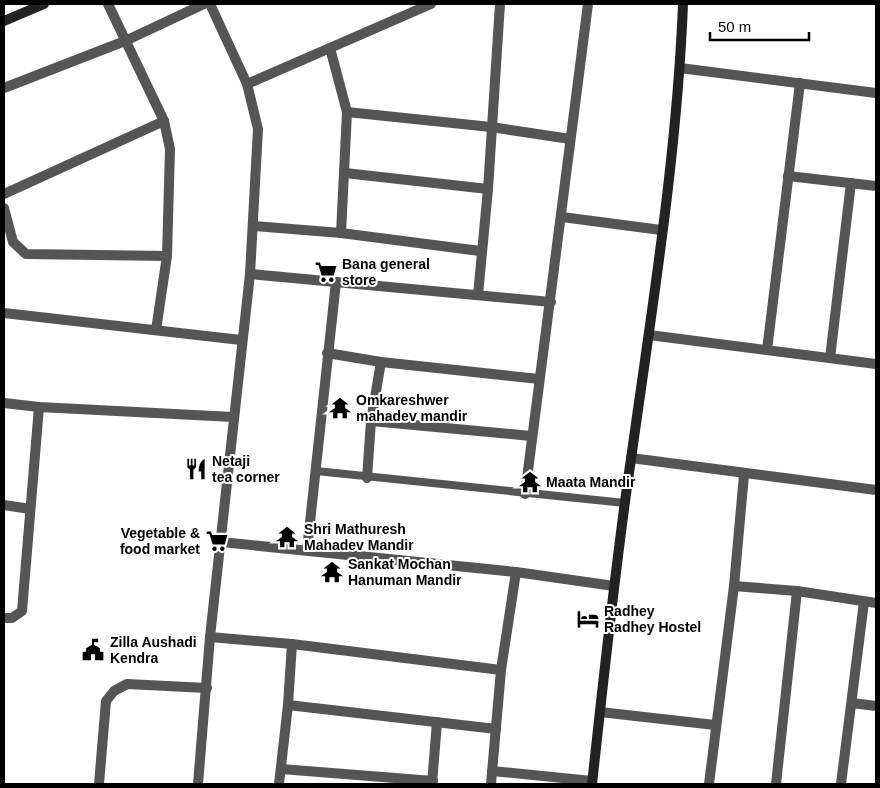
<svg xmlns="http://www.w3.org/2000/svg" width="880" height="788" font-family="Helvetica,sans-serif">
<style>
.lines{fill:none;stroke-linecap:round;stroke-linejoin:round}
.lane{stroke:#555;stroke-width:8}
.street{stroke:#555;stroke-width:10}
.secondary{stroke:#222;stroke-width:10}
.labels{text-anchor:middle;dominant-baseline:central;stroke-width:4;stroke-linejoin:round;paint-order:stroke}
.poi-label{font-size:14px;font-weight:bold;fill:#000;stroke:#fff;text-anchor:start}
</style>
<rect width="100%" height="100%" fill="#fff"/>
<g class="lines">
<polyline class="lane" points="316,471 625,503"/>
<g class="street">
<polyline points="108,4 164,121 170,149 167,256 156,330"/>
<polyline points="330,48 347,112 341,233"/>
<polyline points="680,68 876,93"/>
<polyline points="247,84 431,4"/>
<polyline points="4,88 125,41 204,4"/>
<polyline points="347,112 491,127 570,139"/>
<polyline points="345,173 488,189"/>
<polyline points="788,176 876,186"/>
<polyline points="4,194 164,121"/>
<polyline points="4,208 13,242 26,254 167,256"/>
<polyline points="562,217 661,230"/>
<polyline points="254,226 341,233 480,251"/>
<polyline points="250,274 551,302"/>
<polyline points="478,295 488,189 500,4"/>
<polyline points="4,313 241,340"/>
<polyline points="649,335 876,364"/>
<polyline points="767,350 800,83"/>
<polyline points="327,353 381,362 539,379"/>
<polyline points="830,358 851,183"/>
<polyline points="4,403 39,407 233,417"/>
<polyline points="371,421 531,436"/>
<polyline points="631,458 876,490"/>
<polyline points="367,478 371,421 381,362"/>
<polyline points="525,494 588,4"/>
<polyline points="4,505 30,509"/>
<polyline points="221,542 516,572 614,586"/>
<polyline points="307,550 336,282"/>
<polyline points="734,586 797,591 876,603"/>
<polyline points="4,618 12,618 22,611 39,407"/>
<polyline points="210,637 292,644 501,670"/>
<polyline points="852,703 876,706"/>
<polyline points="288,705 496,729"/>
<polyline points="600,712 715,725"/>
<polyline points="281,769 433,781"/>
<polyline points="492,771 592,781"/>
<polyline points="99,784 106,701 114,691 127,684 207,688"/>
<polyline points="198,784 210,637 250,274 258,129 247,84 210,4"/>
<polyline points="279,784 288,705 292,644"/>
<polyline points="432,784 437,722"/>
<polyline points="491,784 501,670 516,572"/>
<polyline points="709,784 734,586 744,475"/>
<polyline points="776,784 797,591"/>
<polyline points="841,784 864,602"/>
</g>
<g class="secondary">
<polyline points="4,21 44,4"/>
<path d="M592,784C604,676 615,567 631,459C652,308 677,156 683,4"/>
</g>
</g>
<defs>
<g id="supermarket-bare" transform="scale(1.725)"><path d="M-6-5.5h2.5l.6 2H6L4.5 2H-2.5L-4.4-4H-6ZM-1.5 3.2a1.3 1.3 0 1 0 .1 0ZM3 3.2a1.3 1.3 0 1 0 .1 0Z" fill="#000" stroke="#fff" stroke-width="2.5" paint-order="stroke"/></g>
<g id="temple-bare" transform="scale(1.725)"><path d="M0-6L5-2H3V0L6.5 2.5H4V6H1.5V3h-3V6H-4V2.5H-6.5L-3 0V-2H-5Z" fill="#000" stroke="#fff" stroke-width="2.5" paint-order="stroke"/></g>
<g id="restaurant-bare" transform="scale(1.725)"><path d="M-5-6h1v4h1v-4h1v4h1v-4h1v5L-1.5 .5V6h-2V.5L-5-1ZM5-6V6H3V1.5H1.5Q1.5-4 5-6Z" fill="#000" stroke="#fff" stroke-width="2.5" paint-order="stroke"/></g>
<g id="hotel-bare" transform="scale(1.725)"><path d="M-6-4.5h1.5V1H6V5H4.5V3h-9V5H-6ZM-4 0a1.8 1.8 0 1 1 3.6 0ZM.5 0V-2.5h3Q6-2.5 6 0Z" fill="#000" stroke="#fff" stroke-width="2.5" paint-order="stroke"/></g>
<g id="civic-bare" transform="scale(1.725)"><path d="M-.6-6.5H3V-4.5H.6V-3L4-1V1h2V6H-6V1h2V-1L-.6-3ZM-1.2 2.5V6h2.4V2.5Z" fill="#000" stroke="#fff" stroke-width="2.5" paint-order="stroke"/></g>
</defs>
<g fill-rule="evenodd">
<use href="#supermarket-bare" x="326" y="272"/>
<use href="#temple-bare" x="340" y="408"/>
<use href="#restaurant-bare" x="196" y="469"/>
<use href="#temple-bare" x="530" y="482"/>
<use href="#temple-bare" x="287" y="537"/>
<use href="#supermarket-bare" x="217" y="541"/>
<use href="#temple-bare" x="332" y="572"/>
<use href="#hotel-bare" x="588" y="619"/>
<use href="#civic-bare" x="93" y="650"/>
</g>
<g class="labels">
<g class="poi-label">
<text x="342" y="264">Bana general<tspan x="342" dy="16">store</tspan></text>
<text x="356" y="400">Omkareshwer<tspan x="356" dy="16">mahadev mandir</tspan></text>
<text x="212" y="461">Netaji<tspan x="212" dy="16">tea corner</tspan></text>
<text x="546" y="482">Maata Mandir</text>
<text x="304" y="529">Shri Mathuresh<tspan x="304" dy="16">Mahadev Mandir</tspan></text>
<text x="200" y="533" text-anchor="end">Vegetable &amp;<tspan x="200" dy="16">food market</tspan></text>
<text x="348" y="564">Sankat Mochan<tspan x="348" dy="16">Hanuman Mandir</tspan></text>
<text x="604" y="611">Radhey<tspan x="604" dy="16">Radhey Hostel</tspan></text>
<text x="110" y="642">Zilla Aushadi<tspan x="110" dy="16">Kendra</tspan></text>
</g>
</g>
<rect width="880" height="788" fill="none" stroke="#000000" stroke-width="10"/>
<path d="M710 32v8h99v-8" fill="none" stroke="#000000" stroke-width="2.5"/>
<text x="718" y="32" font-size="15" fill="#000000" stroke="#ffffff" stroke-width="4" paint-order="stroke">50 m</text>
</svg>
